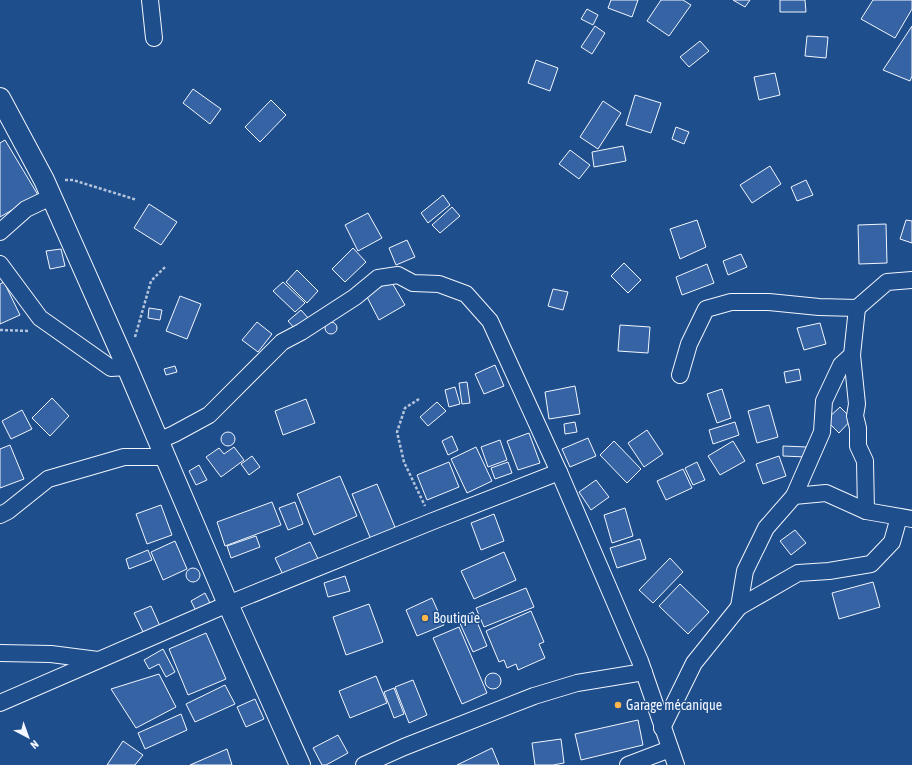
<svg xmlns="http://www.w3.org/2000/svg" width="912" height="765" font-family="'Asap Condensed',sans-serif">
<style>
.building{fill:#3563a3;stroke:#f2f6ff}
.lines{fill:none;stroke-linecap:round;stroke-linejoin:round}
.minor-casing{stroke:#f2f6ff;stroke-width:18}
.tertiary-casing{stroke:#f2f6ff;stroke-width:22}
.path{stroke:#b3c4dc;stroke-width:2.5;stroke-dasharray:3 2;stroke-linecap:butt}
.minor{stroke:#1f4e8c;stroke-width:16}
.tertiary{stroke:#1f4e8c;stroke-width:20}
.poi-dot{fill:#ffb74d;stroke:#1f4e8c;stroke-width:1.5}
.labels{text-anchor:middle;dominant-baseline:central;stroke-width:3;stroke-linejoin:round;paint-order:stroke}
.poi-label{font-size:14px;fill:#f2f6ff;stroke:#1f4e8c;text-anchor:start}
</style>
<rect width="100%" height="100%" fill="#1f4e8c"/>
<g class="building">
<polygon points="611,0 638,0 632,17 608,8"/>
<polygon points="661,0 683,0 691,5 669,36 647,21"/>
<polygon points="733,0 750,0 745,7"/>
<polygon points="780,0 805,0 806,12 780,12"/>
<polygon points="873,0 912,0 912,9 895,38 861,19"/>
<polygon points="587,9 598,15 593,25 581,19"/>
<polygon points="595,26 605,33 592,54 581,47"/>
<polygon points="912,26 912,76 910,81 883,70"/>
<polygon points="807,36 828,37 826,58 805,56"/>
<polygon points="700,41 709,51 689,67 680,57"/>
<polygon points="536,60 558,68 550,91 528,83"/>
<polygon points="775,73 780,95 759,100 754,77"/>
<polygon points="193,89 221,109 210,124 183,103"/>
<polygon points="635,95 661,103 651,133 626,125"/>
<polygon points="271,100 286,115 260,142 245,127"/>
<polygon points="603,101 621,113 598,149 580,137"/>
<polygon points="676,127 689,132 684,144 672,139"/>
<polygon points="5,140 38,195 0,217 0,143"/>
<polygon points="623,146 626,161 594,167 592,152"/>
<polygon points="570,150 590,165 579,179 559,164"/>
<polygon points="770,166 781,184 752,203 740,185"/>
<polygon points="806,180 813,195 797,201 791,187"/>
<polygon points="443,195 450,205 428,223 421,213"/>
<polygon points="149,204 177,222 161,245 134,228"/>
<polygon points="452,207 460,216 440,233 432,225"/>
<polygon points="368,213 382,238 358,251 345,225"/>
<polygon points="697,220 706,247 680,259 670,229"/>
<polygon points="906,220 912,221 912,243 900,239"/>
<polygon points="886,224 887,263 859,264 858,225"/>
<polygon points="407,240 415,257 396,265 389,248"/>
<polygon points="353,248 366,262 345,282 332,269"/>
<polygon points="61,249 65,266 50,269 46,251"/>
<polygon points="741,254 747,267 728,275 723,261"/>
<polygon points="624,263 641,280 628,293 611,276"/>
<polygon points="707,264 714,283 682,295 676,277"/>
<polygon points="297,270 318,291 307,303 286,282"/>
<polygon points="391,281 405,305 379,320 366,295"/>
<polygon points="4,282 20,315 0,324 0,284"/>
<polygon points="283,282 305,303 295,312 273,291"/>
<polygon points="553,289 568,292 563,310 548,306"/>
<polygon points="180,296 201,304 187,339 166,331"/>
<polygon points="149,308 162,310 160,320 148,318"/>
<polygon points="301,310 309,319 296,330 288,321"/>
<circle cx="331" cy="328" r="6"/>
<polygon points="257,322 272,334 258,352 242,340"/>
<polygon points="820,323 826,344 804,350 797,328"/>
<polygon points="620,325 650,327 648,353 618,351"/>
<polygon points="495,365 504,386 484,394 475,374"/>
<polygon points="175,366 177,372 166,375 164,369"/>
<polygon points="799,369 801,380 786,383 784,372"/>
<polygon points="467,382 470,403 462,404 459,383"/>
<polygon points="575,386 580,414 549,419 545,392"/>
<polygon points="455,387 460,404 449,407 445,390"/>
<polygon points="722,389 731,418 717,423 707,394"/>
<polygon points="52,398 69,416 50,436 32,418"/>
<polygon points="306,399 315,423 283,435 275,411"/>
<polygon points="437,402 446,411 428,426 420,417"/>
<polygon points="769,405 778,437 757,443 748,411"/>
<polygon points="840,407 852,419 839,433 826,420"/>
<polygon points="22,410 32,429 11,439 2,421"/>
<polygon points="575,422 577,432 565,434 564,424"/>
<polygon points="735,422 739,435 713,444 709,430"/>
<polygon points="647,430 663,454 644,467 628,443"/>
<circle cx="228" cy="439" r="7"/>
<polygon points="529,433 540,463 518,470 507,441"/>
<polygon points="452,436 458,450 448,455 442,441"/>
<polygon points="588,438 596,456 570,467 562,449"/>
<polygon points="500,440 507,460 488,467 481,447"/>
<polygon points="614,441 641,469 627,483 600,455"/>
<polygon points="733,441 745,461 720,475 708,456"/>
<polygon points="10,445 24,479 0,488 0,449"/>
<polygon points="783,446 807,447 806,457 783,456"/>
<polygon points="234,447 244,460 221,477 206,457 219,448 224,454"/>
<polygon points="476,447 492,481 467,493 451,459"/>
<polygon points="252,456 260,467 249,475 241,464"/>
<polygon points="779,456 786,476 763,484 756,464"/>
<polygon points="449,462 459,487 427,500 417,475"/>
<polygon points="508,462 512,473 495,479 491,468"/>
<polygon points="697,462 705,480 693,485 685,468"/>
<polygon points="199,465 207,480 196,485 189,471"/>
<polygon points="683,469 692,488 666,500 657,481"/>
<polygon points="340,476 357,516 314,535 297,494"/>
<polygon points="596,480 609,497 591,510 579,492"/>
<polygon points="377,484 397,532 372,542 352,494"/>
<polygon points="272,502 281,525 225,546 217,522"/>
<polygon points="295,502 303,524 288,530 279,508"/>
<polygon points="161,505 172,535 147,544 136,514"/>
<polygon points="625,508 633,536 612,543 604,515"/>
<polygon points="494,514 504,541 481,550 471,523"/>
<polygon points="795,530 806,543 791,555 780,541"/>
<polygon points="256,536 260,547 231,558 227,546"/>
<polygon points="640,539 646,559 617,568 610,548"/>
<polygon points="175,541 187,569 163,580 151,552"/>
<polygon points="310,542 320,563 285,579 275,558"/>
<polygon points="148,550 152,560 129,569 126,559"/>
<polygon points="504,552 516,580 474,599 461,571"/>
<polygon points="670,558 683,572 653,603 639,590"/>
<circle cx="193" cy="575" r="7"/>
<polygon points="345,576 350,591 328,597 324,583"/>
<polygon points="873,582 880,607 839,619 832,593"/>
<polygon points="680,584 709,612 688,634 659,606"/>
<polygon points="526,588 534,607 484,627 476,608"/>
<polygon points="205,593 210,603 196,611 191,601"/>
<polygon points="432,598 444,625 417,636 406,610"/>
<polygon points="369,604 383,642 346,655 333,617"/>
<polygon points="151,606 160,626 144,634 134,613"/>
<polygon points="531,611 544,642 539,644 545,658 518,670 516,664 507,668 504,660 499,662 486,631"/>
<polygon points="473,612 487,646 473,652 458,619"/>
<polygon points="459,627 487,693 462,704 433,638"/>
<polygon points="206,633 226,679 188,695 169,649"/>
<polygon points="163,649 175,672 166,677 159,664 149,669 144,660"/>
<circle cx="493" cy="681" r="8"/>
<polygon points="159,674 176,707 136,728 111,689"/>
<polygon points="376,676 387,703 350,718 339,691"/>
<polygon points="413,680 427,715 409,723 395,687"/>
<polygon points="225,685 235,704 195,722 186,704"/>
<polygon points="394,688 404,714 394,718 384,692"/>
<polygon points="255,699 264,719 246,727 237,707"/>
<polygon points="181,714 187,730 145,749 138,733"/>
<polygon points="638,720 643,745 581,760 575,734"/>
<polygon points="338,735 348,753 326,765 322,765 313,748"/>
<polygon points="561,739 564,763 553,765 535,765 532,743"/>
<polygon points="123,741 143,755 135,765 107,765"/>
<polygon points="492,748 499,765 457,765"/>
<polygon points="227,749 232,765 190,765"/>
</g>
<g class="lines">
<g class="minor-casing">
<g id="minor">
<polyline points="150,0 154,38"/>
<polyline points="0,232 26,209 51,197"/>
<polyline points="0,264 40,318 111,368 127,367"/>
<polyline points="857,308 852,355 857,404 855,416 858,428 858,446 865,461 866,511"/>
<polyline points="680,375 689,344 706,309 731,302 769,302 819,307 857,308 887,282 912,280"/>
<polyline points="158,441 174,434 209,415 282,342 301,332 355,297 378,278 398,275 413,283 439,284 466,294 490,321 559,472 640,661 676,765"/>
<polyline points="794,496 822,432 824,401 841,365 852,355"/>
<polyline points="0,515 8,511 48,479 124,457 165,457"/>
<polyline points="739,607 745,571 766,528 794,496 826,493 866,511 912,519"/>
<polyline points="0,653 51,654 98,660"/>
<polyline points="0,703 228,604 433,521 559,472"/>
<polyline points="662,728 694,663 739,607 798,573 829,571 871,564 892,542 899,517"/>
<polyline points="364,765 404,747 534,696 577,683 644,672"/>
<polyline points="628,765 670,749"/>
</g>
</g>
<g class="tertiary-casing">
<polyline id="tertiary" points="0,98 44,180 127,367 228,604 300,765"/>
</g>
<g class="path">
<polyline points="65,180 73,180 137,200"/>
<polyline points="0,330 29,331"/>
<polyline points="135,337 151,281 166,266"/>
<polyline points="419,399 405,408 397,432 404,462 425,506"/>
</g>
<use href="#minor" class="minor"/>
<use href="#tertiary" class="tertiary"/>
</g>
<g class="poi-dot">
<circle cx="425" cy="618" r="4"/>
<circle cx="618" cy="705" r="4"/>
</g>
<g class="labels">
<g class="poi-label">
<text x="433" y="618">Boutique</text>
<text x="626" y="705">Garage mécanique</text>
</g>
</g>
<g transform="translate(28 737) rotate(139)" stroke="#1f4e8c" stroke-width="3" paint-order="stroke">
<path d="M0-3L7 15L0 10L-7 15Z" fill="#f2f6ff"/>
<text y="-6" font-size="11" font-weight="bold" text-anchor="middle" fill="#f2f6ff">N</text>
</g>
</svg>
